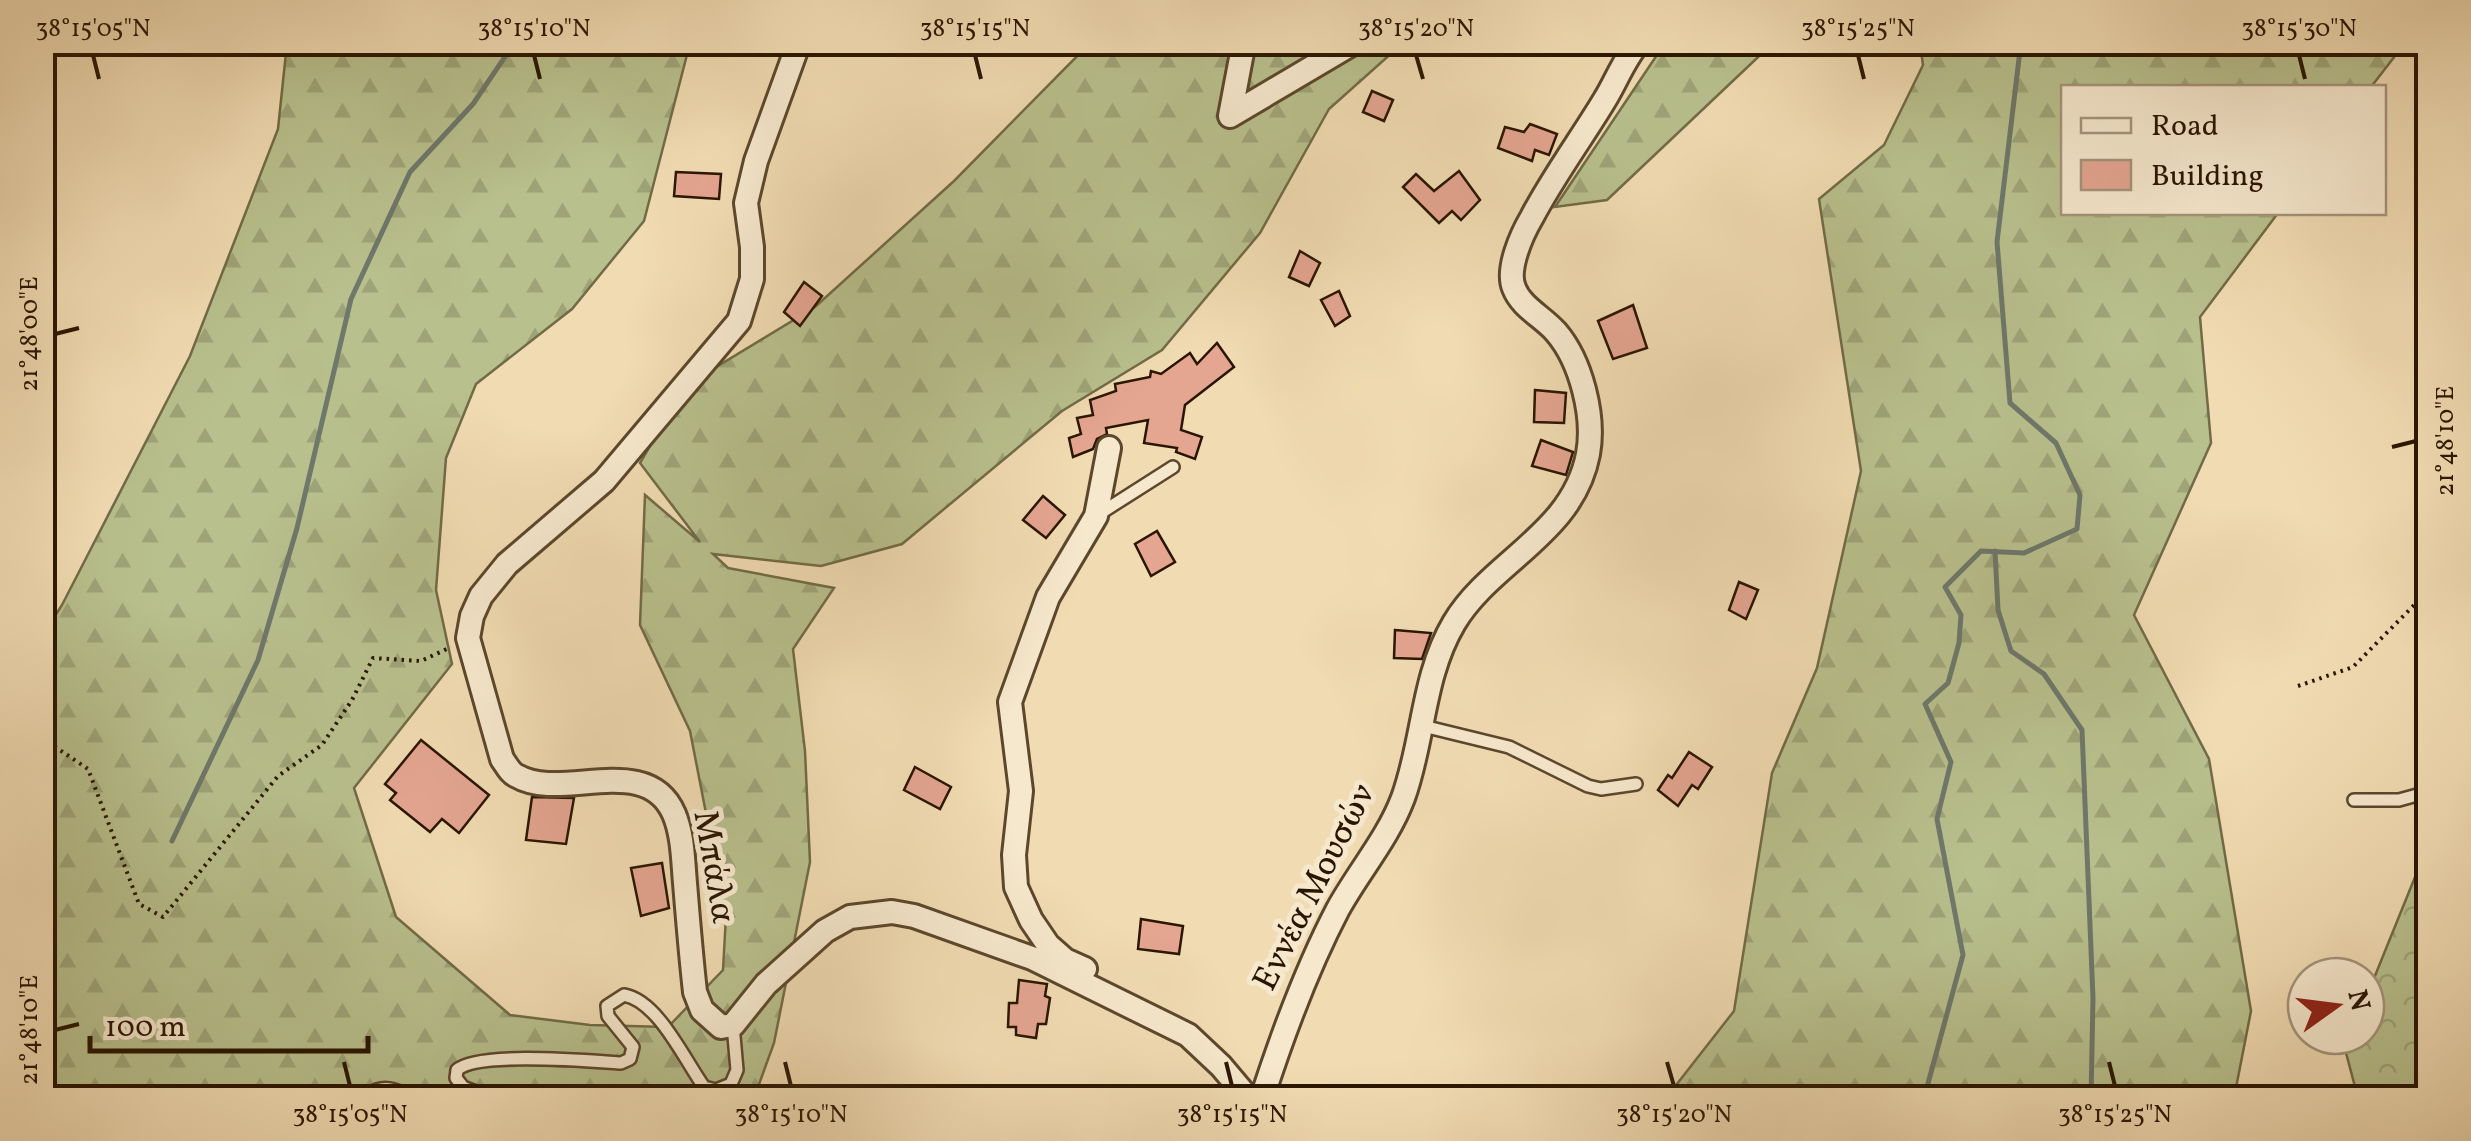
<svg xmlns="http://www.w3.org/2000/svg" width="2471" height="1141" font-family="Vollkorn,serif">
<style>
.forest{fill:url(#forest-firs);stroke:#716b46;stroke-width:2.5}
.park{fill:url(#park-crowns);stroke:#716b46;stroke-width:2.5}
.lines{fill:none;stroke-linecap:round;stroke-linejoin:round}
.stream{stroke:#6e786b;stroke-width:5}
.building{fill:#e4a591;stroke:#2a1600;stroke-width:2.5}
.lane-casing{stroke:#5c472c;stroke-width:16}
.street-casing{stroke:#5c472c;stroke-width:28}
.path{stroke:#2a1600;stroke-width:4;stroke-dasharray:2.5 5;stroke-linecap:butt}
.lane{stroke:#f6e8cd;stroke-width:11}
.street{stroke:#f6e8cd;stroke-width:22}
.ticks{fill:none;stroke:#2a1600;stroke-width:4}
.labels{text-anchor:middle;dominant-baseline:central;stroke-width:10;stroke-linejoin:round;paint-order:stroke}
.street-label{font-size:35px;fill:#2a1600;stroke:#f6e8cd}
.neatline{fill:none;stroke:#2a1600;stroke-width:4}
.ticks-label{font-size:25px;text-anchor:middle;fill:#2a1600}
</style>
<defs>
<pattern id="forest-firs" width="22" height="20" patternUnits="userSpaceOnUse" patternTransform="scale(2.5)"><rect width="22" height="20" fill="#b8c08d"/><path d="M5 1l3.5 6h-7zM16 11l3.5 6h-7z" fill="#9ea478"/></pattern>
<pattern id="park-crowns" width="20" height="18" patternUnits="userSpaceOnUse" patternTransform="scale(2.5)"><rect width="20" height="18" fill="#b8c08d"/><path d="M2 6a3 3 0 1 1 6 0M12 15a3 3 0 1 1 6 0" fill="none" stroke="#9ea478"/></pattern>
</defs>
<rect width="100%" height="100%" fill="#f1dbb2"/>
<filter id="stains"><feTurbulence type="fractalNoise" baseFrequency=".002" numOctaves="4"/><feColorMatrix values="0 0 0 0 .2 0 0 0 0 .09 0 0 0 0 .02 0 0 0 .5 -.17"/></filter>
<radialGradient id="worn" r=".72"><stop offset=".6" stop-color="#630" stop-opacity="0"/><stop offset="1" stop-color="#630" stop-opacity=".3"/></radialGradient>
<g class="forest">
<polygon points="287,43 690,43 644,221 572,309 476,384 446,458 436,590 452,664 354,788 396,917 510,1015 590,1025 668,1027 723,970 726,916 690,731 640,625 645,495 700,542 640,463 685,386 815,307 954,181 1090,43 1403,43 1329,109 1260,233 1162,350 1062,411 902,544 821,566 713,554 728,568 834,588 793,649 805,751 810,862 774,1043 754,1098 43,1098 43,635 62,605 190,356 278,129"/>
<polygon points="1665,43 1773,43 1607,200 1555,207"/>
<polygon points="1920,43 2405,43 2371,87 2064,88 2064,212 2278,213 2200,317 2211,443 2134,615 2209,759 2251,1011 2234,1098 1666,1098 1734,1011 1772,773 1817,668 1861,471 1819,199 1884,145 1923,65"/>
</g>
<polygon class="park" points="2428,845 2428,1098 2358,1098 2345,1049 2351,1036 2366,1036 2366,998"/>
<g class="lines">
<g class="stream">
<polyline points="1995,551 1998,610 2011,651 2044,674 2082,730 2093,998 2091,1098"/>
<polyline points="172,841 258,660 297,528 351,299 410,172 473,104 515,42"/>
<polyline points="1924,1098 1963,955 1937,819 1951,762 1925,704 1948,683 1959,643 1961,615 1945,587 1981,551 2024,553 2077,529 2080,495 2056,443 2010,403 1997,242 2021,42"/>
</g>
</g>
<g class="building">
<polygon points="1372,91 1393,100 1384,121 1363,112"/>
<polygon points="1530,124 1557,134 1549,155 1535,150 1532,161 1498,148 1505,127 1524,132"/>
<polygon points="1459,171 1480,200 1461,220 1452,211 1439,223 1403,187 1416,174 1434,191"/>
<polygon points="676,172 721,174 719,199 674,196"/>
<polygon points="1300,251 1320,263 1309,286 1289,277"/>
<polygon points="804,282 822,296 800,326 784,312"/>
<polygon points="1339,291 1350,316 1335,326 1321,300"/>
<polygon points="1633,305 1647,348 1613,359 1598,321"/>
<polygon points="1217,343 1234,367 1185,405 1181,430 1202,437 1195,459 1176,452 1177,448 1144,443 1148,420 1106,428 1107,434 1097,439 1093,449 1073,457 1069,438 1081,434 1077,418 1093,415 1090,400 1116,391 1115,384 1150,377 1151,371 1161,374 1190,353 1197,364"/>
<polygon points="1535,390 1566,393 1564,423 1534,422"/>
<polygon points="1541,440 1573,452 1566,475 1532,466"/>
<polygon points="1043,496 1065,515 1046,538 1023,520"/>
<polygon points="1157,531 1175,562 1151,576 1135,544"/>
<polygon points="1739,582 1758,590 1746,619 1729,610"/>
<polygon points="1395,630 1431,633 1422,659 1394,658"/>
<polygon points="421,740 489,795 459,833 442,819 430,832 390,800 396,793 385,784"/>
<polygon points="1689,752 1712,767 1698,789 1692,785 1678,806 1658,790 1668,775 1672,778"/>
<polygon points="915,767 951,787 940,809 904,790"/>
<polygon points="532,797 574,798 566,844 526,840"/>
<polygon points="662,863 669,908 641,916 631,868"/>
<polygon points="1141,919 1183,926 1179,954 1138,949"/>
<polygon points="1019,980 1047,984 1045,996 1050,998 1046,1024 1038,1024 1036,1038 1016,1035 1016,1027 1008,1027 1009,1003 1017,1003"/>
</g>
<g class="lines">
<g class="lane-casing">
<g id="lane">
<polyline points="1096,516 1173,467"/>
<polyline points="1419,725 1509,747 1588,786 1601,789 1636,784"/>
<polyline points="2354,800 2399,800 2428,792"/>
<path d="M368,1098L369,1094C385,1083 398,1091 415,1098"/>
<path d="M491,1098L463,1087L456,1078L457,1070C477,1051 589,1061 621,1063L630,1059L633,1047L608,1016L607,1006L624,995C658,1001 684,1059 704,1087L716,1090L731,1084L737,1070L733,1025"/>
</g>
</g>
<g class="street-casing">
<g id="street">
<path d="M799,42L756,161L746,203L752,247V279L739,321L604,481L507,564L481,596L472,616L468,638L502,759C507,766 510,773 517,776C561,802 647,751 674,814C683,835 683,861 685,883C688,920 691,956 695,992L702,1010L721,1027L733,1025L766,984L825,931L850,917L892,912L914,916L1032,958L1188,1035L1221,1066L1248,1098"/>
<polyline points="1244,42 1230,116 1355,42"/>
<polyline points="1085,969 1065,960 1048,945 1031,920 1016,887 1014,855 1021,791 1010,702 1048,597 1096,516 1109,448"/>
<path d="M1262,1098C1283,1033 1306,970 1338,909C1359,871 1388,838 1403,798C1424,741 1422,677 1454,623C1491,561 1573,534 1588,454C1595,416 1581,361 1556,332C1543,317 1521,307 1514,288C1506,269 1522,234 1532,217C1553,177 1581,139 1604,101C1616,82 1624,59 1639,42"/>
</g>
</g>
<g class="path">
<polyline points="2298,686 2353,667 2428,591"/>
<polyline points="42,738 88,769 139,904 163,917 278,776 322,745 352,700 373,658 421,661 451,647"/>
</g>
<use href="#lane" class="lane"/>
<use href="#street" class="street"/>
</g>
<path class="ticks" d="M93,55L99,79M534,55L540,79M975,55L981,79M1416,55L1423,79M1858,55L1864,79M2299,55L2305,79M55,334L79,328M2392,447L2416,441M55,1030L79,1024M344,1062L350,1086M785,1062L791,1086M1226,1062L1232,1086M1667,1062L1674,1086M2109,1062L2115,1086"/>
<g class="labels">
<g class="street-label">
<text transform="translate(713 867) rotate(80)">Μπάλα</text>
<text transform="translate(1315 888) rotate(-63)">Εννέα Μουσών</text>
</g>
</g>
<rect width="2471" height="1141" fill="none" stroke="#f1dbb2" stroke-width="110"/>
<rect x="2061" y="85" width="325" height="130" fill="#f6e8cd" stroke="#a4947b" stroke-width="2.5"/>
<rect x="2081" y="118" width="50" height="15" fill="#f6e8cd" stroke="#a4947b" stroke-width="2.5"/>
<text x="2151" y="135" font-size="30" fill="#2a1600">Road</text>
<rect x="2081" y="160" width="50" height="30" fill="#e4a591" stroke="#a4947b" stroke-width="2.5"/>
<text x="2151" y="185" font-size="30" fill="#2a1600">Building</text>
<g transform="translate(2336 1006) rotate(76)"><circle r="48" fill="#f6e8cd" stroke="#a4947b" stroke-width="2.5"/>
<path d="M0-8L18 38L0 25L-18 38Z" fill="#8f2418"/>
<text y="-15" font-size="28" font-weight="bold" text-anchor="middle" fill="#2a1600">N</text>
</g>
<path d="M90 1036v15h278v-15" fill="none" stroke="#2a1600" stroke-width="5"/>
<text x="105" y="1036" font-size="30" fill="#2a1600" stroke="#f6e8cd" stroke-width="8" paint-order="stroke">100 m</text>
<rect x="55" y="55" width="2361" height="1031" class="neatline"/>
<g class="ticks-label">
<text x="93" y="36">38°15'05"N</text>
<text x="534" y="36">38°15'10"N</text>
<text x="975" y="36">38°15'15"N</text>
<text x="1416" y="36">38°15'20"N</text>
<text x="1858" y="36">38°15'25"N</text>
<text x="2299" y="36">38°15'30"N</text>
<text transform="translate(28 334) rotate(-90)" y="9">21°48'00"E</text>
<text transform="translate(2444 441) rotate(-90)" y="9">21°48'10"E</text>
<text transform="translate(28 1030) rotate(-90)" y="9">21°48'10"E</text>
<text x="350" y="1122">38°15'05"N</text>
<text x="791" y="1122">38°15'10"N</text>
<text x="1232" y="1122">38°15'15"N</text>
<text x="1674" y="1122">38°15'20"N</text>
<text x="2115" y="1122">38°15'25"N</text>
</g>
<rect width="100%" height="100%" filter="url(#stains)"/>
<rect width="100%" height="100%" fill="url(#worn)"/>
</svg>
